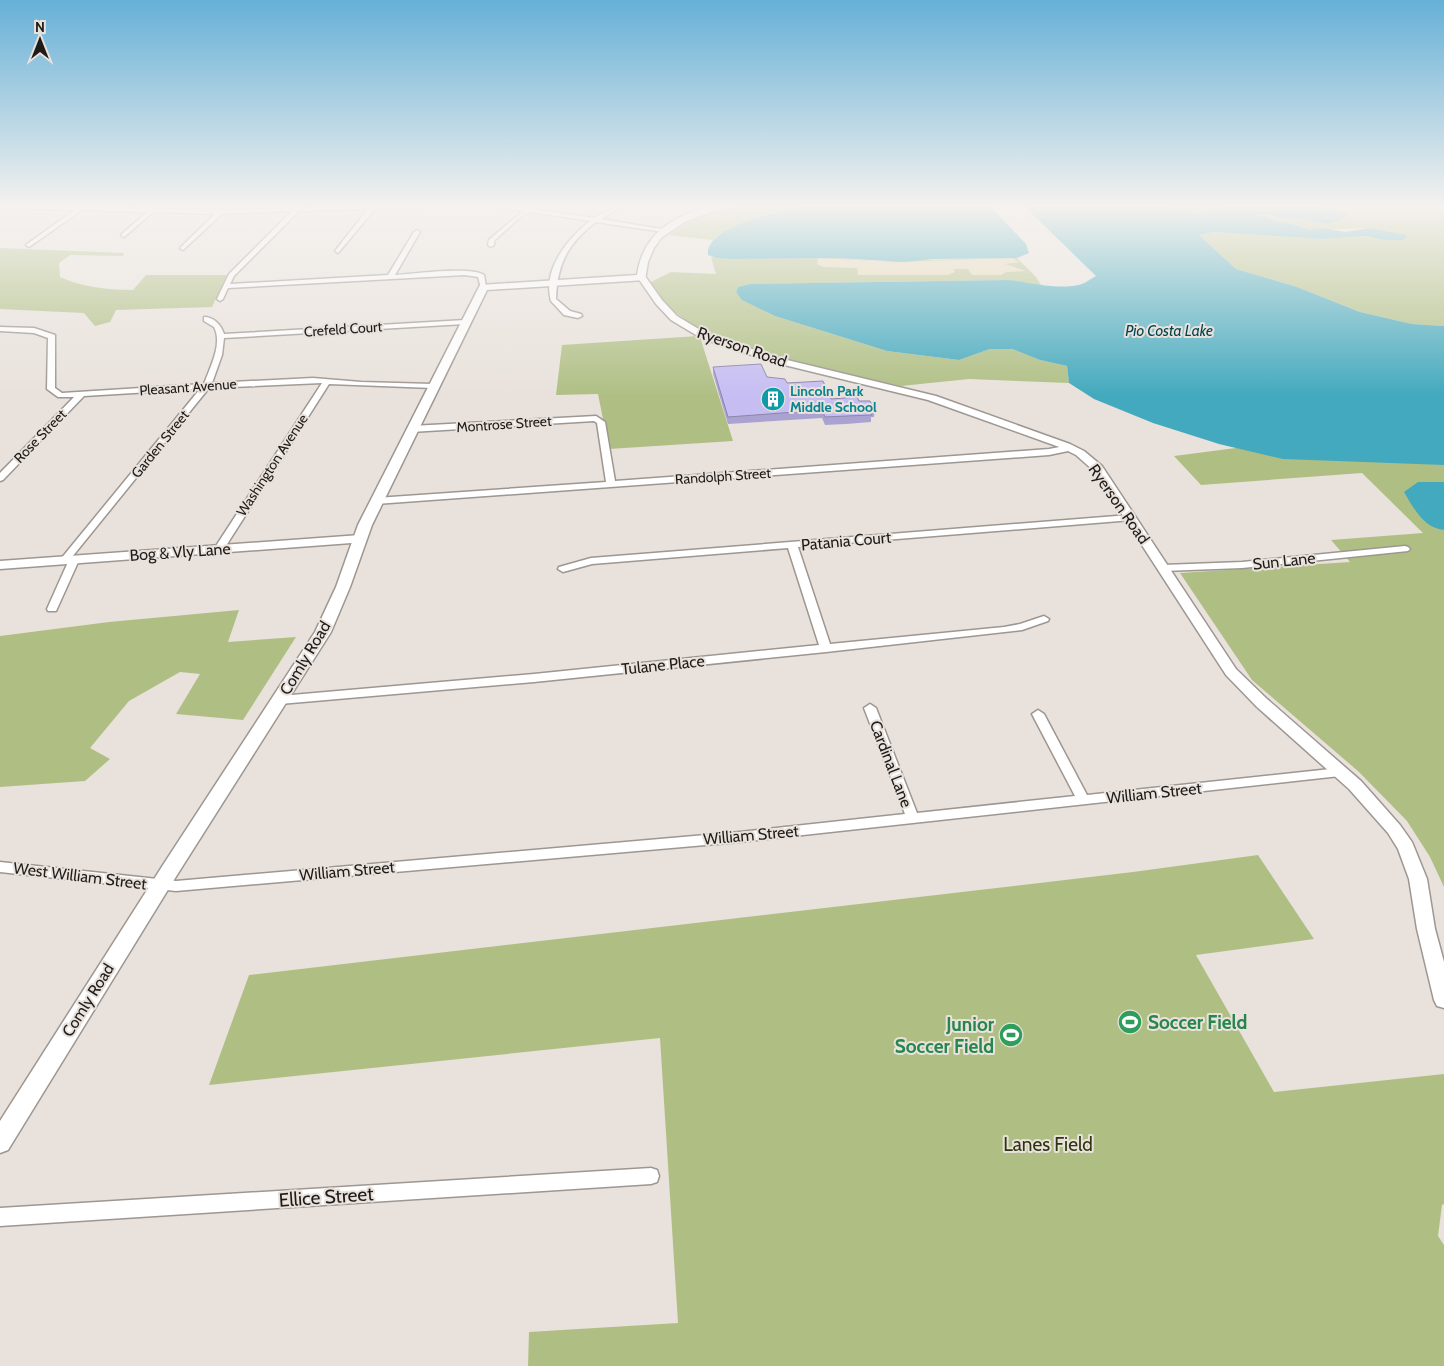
<svg xmlns="http://www.w3.org/2000/svg" width="1444" height="1366" font-family="Cabin,sans-serif">
<style>
.green{fill:#afbf84}
.sand{fill:#e4dab5}
.water{fill:#43a9be}
.lines{fill:none;stroke-linecap:round;stroke-linejoin:round}
.minor-casing{stroke:#9d9691;stroke-width:3}
.tertiary-casing{stroke:#9d9691;stroke-width:3}
.secondary-casing{stroke:#9d9691;stroke-width:3}
.minor{fill:#fff;fill-rule:evenodd}
.tertiary{fill:#fff;fill-rule:evenodd}
.secondary{fill:#fff;fill-rule:evenodd}
.wall{fill:#aaa3d1}
.building{fill:#c6bef3;stroke:#8b85aa}
.labels{text-anchor:middle;dominant-baseline:central;stroke-width:4;stroke-linejoin:round;paint-order:stroke}
.far-street-label{font-size:14px;fill:#1e1b19;stroke:#e9e2dc}
.far-culture-label{font-size:14px;font-weight:bold;fill:#0d838f;stroke:#e9e2dc;text-anchor:start}
.far-water-label{font-size:15px;font-style:italic;fill:#02434e;stroke:#e9e2dc}
.street-label{font-size:16px;fill:#1e1b19;stroke:#e9e2dc}
.near-leisure-label{font-size:19px;font-weight:bold;fill:#27864d;stroke:#e9e2dc;text-anchor:start}
.near-park-label{font-size:19px;fill:#2c350d;stroke:#e9e2dc}
.near-street-label{font-size:19px;fill:#1e1b19;stroke:#e9e2dc}
</style>
<rect width="100%" height="100%" fill="#e9e2dc"/>
<g class="green">
<path d="M743,205H814C780,211 747,221 716,236L713,240L669,235C691,218 716,210 743,205Z"/>
<polygon points="1156,205 1226,205 1212,211 1198,213"/>
<polygon points="1296,205 1444,205 1444,326 1412,324 1360,312 1297,287 1236,269 1199,235 1214,232 1322,239 1366,236 1384,240 1369,228 1310,230 1289,223 1275,221 1265,216 1251,215 1251,213 1267,214 1278,218 1306,219 1326,224 1342,220 1332,208"/>
<path d="M0,248L124,253L123,256L70,255L59,263L60,277C82,287 108,290 133,290L146,275H227L212,307L116,310L110,322L95,326L84,313L0,309Z"/>
<polygon points="711,257 729,259 837,258 874,261 1017,258 1036,277 1041,285 1008,280 750,284 738,287 736,292 743,300 775,316 887,351 959,360 990,349 1012,349 1040,360 1067,366 1069,383 969,379 901,386 791,361 709,334 687,321 666,305 651,282 671,272 716,274"/>
<polygon points="698,336 700,337 733,441 609,449 598,394 556,395 562,345"/>
<polygon points="1444,446 1444,887 1430,857 1407,821 1359,772 1252,680 1180,573 1350,562 1331,540 1423,533 1362,473 1201,485 1174,456 1236,448"/>
<polygon points="239,610 228,642 296,637 243,720 176,714 200,674 180,672 129,701 90,748 110,759 85,781 0,787 0,636 109,622"/>
<polygon points="1258,855 1314,939 1196,955 1274,1092 1444,1074 1444,1204 1442,1205 1438,1236 1444,1245 1444,1366 528,1366 529,1332 678,1323 660,1038 209,1085 249,975 1133,872"/>
</g>
<polygon class="sand" points="818,258 896,262 1012,258 1019,262 1005,264 1026,271 1006,272 1001,275 972,275 968,269 954,269 955,272 948,275 858,275 857,268 823,267 817,264"/>
<g class="water">
<path d="M814,205H989L1026,244L1029,253L1017,258L933,259L904,262L837,258L729,259L717,258L708,255C704,224 792,209 814,205Z"/>
<path d="M1023,205H1156L1198,213L1212,211L1227,205H1305L1332,208L1347,214L1342,220L1326,224L1306,219L1278,218L1267,214L1251,215L1265,216L1275,221L1289,223L1310,230L1323,228L1345,232L1369,228L1406,235V238L1402,240H1384L1366,236L1322,239L1214,232L1199,235L1236,269L1297,287L1360,312L1412,324L1444,326V465L1283,459L1219,444L1153,423L1094,399L1069,383L1067,366L1040,360L1012,349H990L959,360L887,351L775,316L742,300L736,292L738,287L750,284L1008,280C1031,282 1059,291 1082,284C1087,282 1092,278 1096,276Z"/>
<path d="M1418,482H1444V530C1424,528 1414,509 1404,492Z"/>
</g>
<g class="lines">
<g class="minor-casing">
<g id="minor">
<path d="M0,205L220,210L435,205L432,207L375,209L338,253L335,251L368,209L299,211L234,276L230,284L388,275L414,232L417,230L420,232L395,275C414,274 471,266 484,275L486,287L481,288L478,277L465,275L228,288L223,299L220,301L217,299L229,274L292,211L222,214L183,250L180,248L181,247L215,214L153,212L124,237L121,235L122,234L147,212L82,210L29,247L26,245L27,244L75,210L0,208Z"/>
<path d="M478,205L527,208L531,206L534,209L594,218L617,205H624L601,219L667,230L664,232L596,222C568,243 557,264 556,299L570,311L581,314L582,316L578,318L564,315L551,301C542,270 567,239 590,221L530,212L519,218L494,241V245L491,247L488,245L489,240L523,211Z"/>
<path d="M204,317C214,317 221,325 224,334L465,320L469,322L465,324L224,338L222,355L212,383L313,378L361,382L433,384L437,386L433,388L329,384L224,549L219,552L214,549L322,383L209,388L72,557L77,558L79,560L57,609L56,611H48L47,609L68,562H62L60,560L200,389L84,396L3,480L0,481V473L74,397H58L47,389L48,338L34,333L0,331V327L34,328L55,335V388L62,393L204,384C210,367 223,344 214,327L204,321Z"/>
<polygon points="596,416 605,422 615,481 1049,449 1070,445 1074,448 1073,450 1049,455 376,504 371,501 376,498 606,482 597,423 594,421 411,432 407,429 411,426"/>
<polygon points="1129,515 1132,516 1132,520 798,547 830,644 1004,627 1020,624 1044,616 1049,619 1048,621 1022,630 826,652 534,682 280,704 274,700 280,696 534,674 819,645 788,548 592,564 563,572 558,569 559,567 591,558"/>
<polygon points="1405,546 1408,547 1410,549 1408,551 1242,568 1163,571 1158,568 1163,565 1242,562"/>
<polygon points="870,704 876,708 917,813 1075,796 1032,714 1038,710 1044,714 1087,795 1340,768 1344,769 1346,772 1344,775 1340,776 740,842 176,891 0,872 0,862 176,881 740,832 905,814 864,708"/>
<polygon points="651,1168 657,1170 659,1176 657,1182 651,1184 0,1226 0,1208"/>
</g>
</g>
<g class="tertiary-casing">
<g id="tertiary">
<polygon points="297,205 305,205 298,211 294,209"/>
<polygon points="642,275 645,276 662,300 677,316 707,334 779,358 936,396 1070,444 1084,451 1102,466 1236,669 1267,699 1361,781 1400,825 1412,842 1427,879 1435,929 1444,962 1444,1008 1437,1006 1434,1000 1417,929 1409,879 1398,849 1388,833 1349,789 1257,707 1226,675 1094,471 1076,455 1062,448 928,400 772,362 701,338 671,320 656,304 638,278"/>
<polygon points="360,535 365,536 366,539 365,542 0,569 0,561"/>
</g>
</g>
<g class="secondary-casing">
<path id="secondary" d="M716,205H730L686,221L661,238L654,248L648,262L645,280L487,290L372,525L350,587L331,632L177,875L8,1150L0,1153V1121L163,865L315,632L336,587L358,525L480,285L637,275C643,232 676,214 716,205Z"/>
</g>
<use href="#minor" class="minor"/>
<use href="#tertiary" class="tertiary"/>
<use href="#secondary" class="secondary"/>
</g>
<polygon class="wall" points="713,367 767,377 831,399 875,410 874,417 871,417 871,422 846,424 825,425 822,418 728,424 713,374"/>
<polygon class="building" points="761,364 767,377 785,379 787,383 823,381 831,399 857,397 859,401 870,401 875,410 869,410 872,415 846,416 825,417 822,410 728,417 713,367"/>
<linearGradient id="sky" x2="0" y2="1"><stop stop-color="#66b0d7"/><stop offset="0.52" stop-color="#f5f2ef"/><stop offset="1" stop-color="#f5f2ef" stop-opacity="0"/></linearGradient>
<rect width="1444" height="396" fill="url(#sky)"/>
<defs>
<g id="building-disc" transform="scale(1.25)"><circle r="9.5" fill="#0f9aa8" stroke="#e9e2dc"/><path d="M-4-6H4V6H1V3H-1V6H-4ZM-2.5-4.3h1.7v1.8h-1.7ZM.8-4.3h1.7v1.8H.8ZM-2.5-1h1.7V.8h-1.7ZM.8-1h1.7V.8H.8Z" fill="#fff"/></g>
<g id="stadium-disc" transform="scale(1.25)"><circle r="9.5" fill="#2e9e5b" stroke="#e9e2dc"/><path d="M0-5a6.5 5 0 1 0 0 10a6.5 5 0 1 0 0-10ZM-3.5-1.8h7v3.6h-7Z" fill="#fff"/></g>
</defs>
<g fill-rule="evenodd">
<use href="#building-disc" x="773" y="399"/>
<use href="#stadium-disc" x="1130" y="1022"/>
<use href="#stadium-disc" x="1011" y="1035"/>
</g>
<g class="labels">
<g class="far-street-label">
<text transform="translate(343 329) rotate(-4)">Crefeld Court</text>
<text transform="translate(188 387) rotate(-4)">Pleasant Avenue</text>
<text transform="translate(504 424) rotate(-4)">Montrose Street</text>
<text transform="translate(40 436) rotate(-46)">Rose Street</text>
<text transform="translate(160 444) rotate(-51)">Garden Street</text>
<text transform="translate(272 465) rotate(-57)">Washington Avenue</text>
<text transform="translate(723 476) rotate(-4)">Randolph Street</text>
</g>
<g class="far-culture-label">
<text x="790" y="391">Lincoln Park<tspan x="790" dy="16">Middle School</tspan></text>
</g>
<g class="far-water-label">
<text x="1169" y="331">Pio Costa Lake</text>
</g>
<g class="street-label">
<text transform="translate(742 347) rotate(19)">Ryerson Road</text>
<text transform="translate(1119 504) rotate(55)">Ryerson Road</text>
<text transform="translate(846 541) rotate(-5)">Patania Court</text>
<text transform="translate(180 552) rotate(-4)">Bog &amp; Vly Lane</text>
<text transform="translate(1284 561) rotate(-6)">Sun Lane</text>
<text transform="translate(305 658) rotate(-59)">Comly Road</text>
<text transform="translate(663 665) rotate(-6)">Tulane Place</text>
<text transform="translate(891 764) rotate(69)">Cardinal Lane</text>
<text transform="translate(1154 793) rotate(-6)">William Street</text>
<text transform="translate(751 835) rotate(-5)">William Street</text>
<text transform="translate(347 871) rotate(-5)">William Street</text>
<text transform="translate(80 876) rotate(7)">West William Street</text>
<text transform="translate(88 1000) rotate(-58)">Comly Road</text>
</g>
<g class="near-leisure-label">
<text x="1148" y="1022">Soccer Field</text>
<text x="994" y="1024" text-anchor="end">Junior<tspan x="994" dy="22">Soccer Field</tspan></text>
</g>
<g class="near-park-label">
<text x="1048" y="1144">Lanes Field</text>
</g>
<g class="near-street-label">
<text transform="translate(326 1197) rotate(-4)">Ellice Street</text>
</g>
</g>
<g transform="translate(40 40)" stroke="#e9e2dc" stroke-width="4" paint-order="stroke">
<path d="M0-4L9 19L0 12L-9 19Z" fill="#1e1b19"/>
<text y="-8" font-size="14" font-weight="bold" text-anchor="middle" fill="#1e1b19">N</text>
</g>
</svg>
